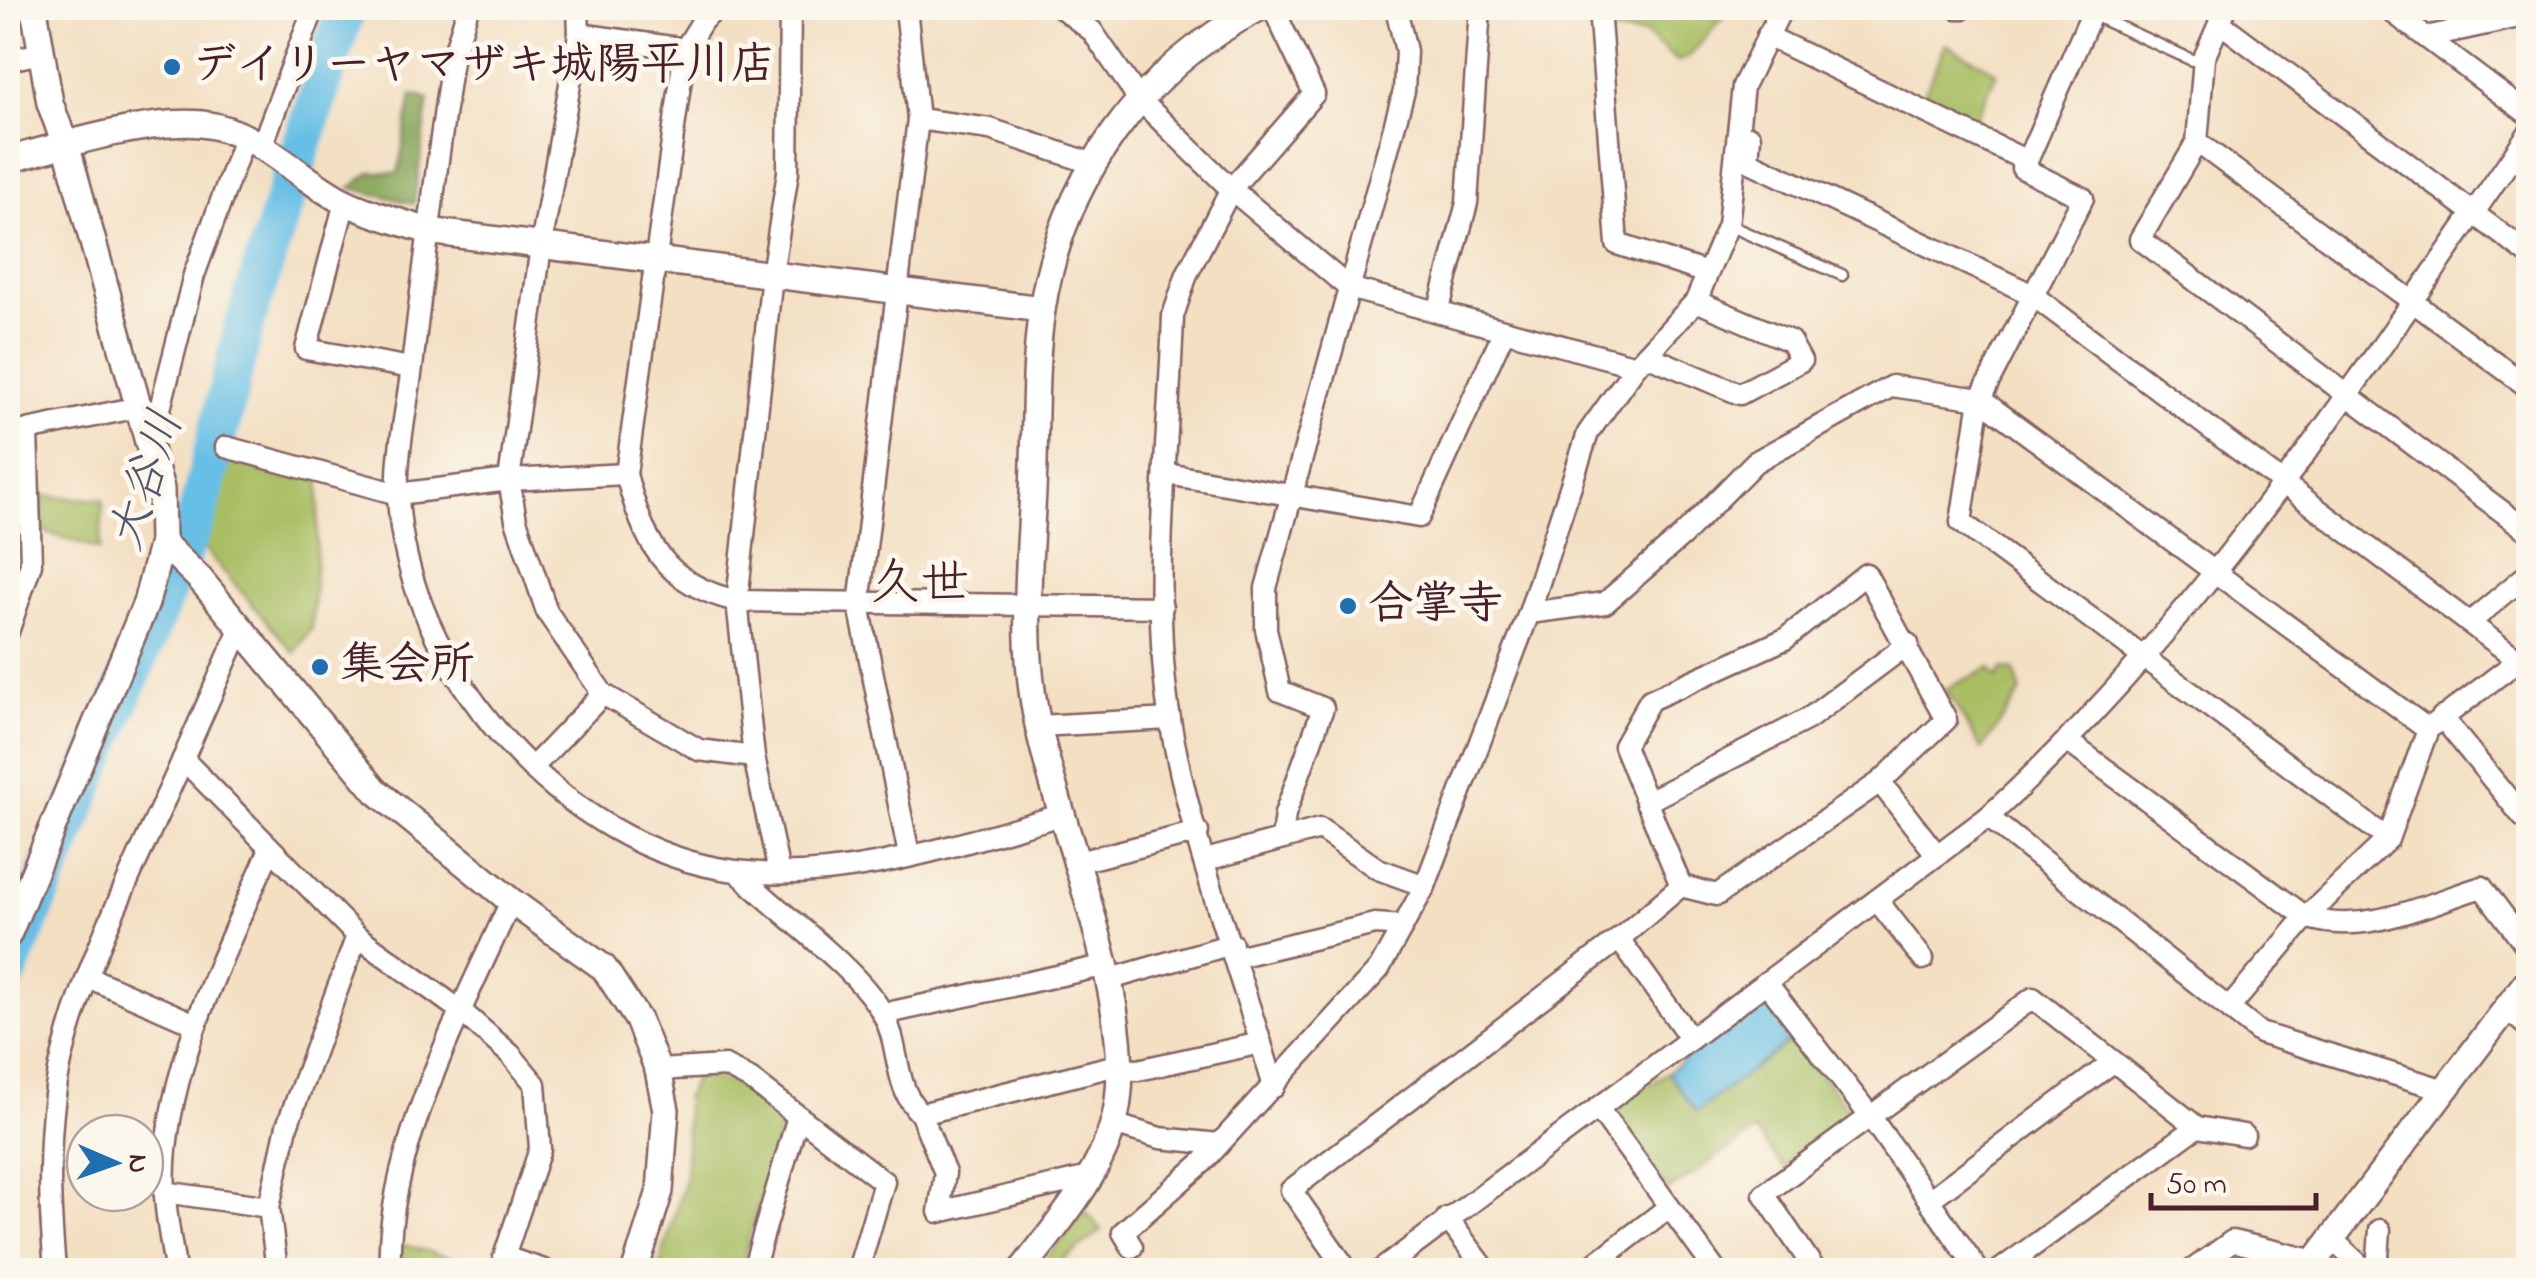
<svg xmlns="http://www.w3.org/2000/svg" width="2536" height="1278" font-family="'Indie Flower','Klee One',sans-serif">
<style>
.green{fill:#a9be63;stroke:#7a6e47;stroke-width:2.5}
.forest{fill:#86a559;stroke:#686242;stroke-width:2.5}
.water{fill:#68bfe5;stroke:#596f88;stroke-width:2.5}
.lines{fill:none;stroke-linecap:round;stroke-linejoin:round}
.river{stroke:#68bfe5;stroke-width:40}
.service-casing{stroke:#856260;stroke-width:15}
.minor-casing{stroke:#856260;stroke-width:25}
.tertiary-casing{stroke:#856260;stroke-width:30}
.service{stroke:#fff;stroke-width:10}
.minor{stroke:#fff;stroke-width:20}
.tertiary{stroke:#fff;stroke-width:25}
.poi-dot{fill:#1f6fb2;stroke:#fbf7ec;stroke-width:4}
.labels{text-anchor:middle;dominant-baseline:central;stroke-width:10;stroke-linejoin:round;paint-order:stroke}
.poi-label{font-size:45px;font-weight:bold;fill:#4a1f2b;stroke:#fbf7ec;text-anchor:start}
.water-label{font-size:48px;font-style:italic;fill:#54576c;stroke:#fbf7ec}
.quarter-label{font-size:50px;fill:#4a1f2b;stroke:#fbf7ec}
</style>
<rect width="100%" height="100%" fill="#fbf7ec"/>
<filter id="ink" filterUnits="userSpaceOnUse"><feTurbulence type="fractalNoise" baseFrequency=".01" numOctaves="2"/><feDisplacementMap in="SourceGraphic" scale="20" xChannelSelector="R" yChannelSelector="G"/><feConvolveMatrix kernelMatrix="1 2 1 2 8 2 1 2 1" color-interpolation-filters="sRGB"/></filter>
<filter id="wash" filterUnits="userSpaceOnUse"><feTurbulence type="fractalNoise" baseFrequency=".0048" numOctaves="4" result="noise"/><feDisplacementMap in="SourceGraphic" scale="40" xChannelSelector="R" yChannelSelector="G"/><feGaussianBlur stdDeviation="2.25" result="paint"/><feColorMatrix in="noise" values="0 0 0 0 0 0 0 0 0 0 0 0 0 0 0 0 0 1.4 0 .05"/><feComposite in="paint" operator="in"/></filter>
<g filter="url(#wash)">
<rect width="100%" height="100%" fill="#f3dfc2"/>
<g class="green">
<polygon points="1607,8 1731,8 1689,57 1677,61 1644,33 1609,33"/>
<polygon points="1946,44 1997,72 1971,129 1920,103"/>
<polygon points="230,457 320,479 312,628 294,653 202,546 214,522"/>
<polygon points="43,496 103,500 100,549 42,531"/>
<polygon points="1990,668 1997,678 2002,669 2014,670 2021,692 1982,749 1945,689"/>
<polygon points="1792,1040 1850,1110 1848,1120 1784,1168 1755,1131 1669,1190 1619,1121 1620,1104 1668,1072 1696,1112"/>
<path d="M697,1075C727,1077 771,1096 780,1128L740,1270H658L686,1175V1096Z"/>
<polygon points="1085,1211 1102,1230 1050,1270 1036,1270"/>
<polygon points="400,1244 495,1270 400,1270"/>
</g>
<polygon class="forest" points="412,95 429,100 414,204 350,188 371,172 398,173"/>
<polygon class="water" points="1769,1005 1792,1039 1696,1112 1668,1072 1752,1006"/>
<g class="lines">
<polyline class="river" points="8,972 198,513 245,323 346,8"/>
</g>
</g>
<g filter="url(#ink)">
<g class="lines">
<g class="service-casing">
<g id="service">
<polyline points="2091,14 2192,60 2203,59"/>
<polyline points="1728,225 1842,275"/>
</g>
</g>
<g class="minor-casing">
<g id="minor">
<path d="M468,8L452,60C437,163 424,265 412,367C407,408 396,454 398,495C405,667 563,850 736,871C844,884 958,844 1061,815"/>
<polyline points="578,8 579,34 541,246 509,480 516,520 547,612 603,694 699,750 754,757"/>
<path d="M717,8L703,20L685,49L626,474C644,542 663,584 737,601L1162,607"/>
<polyline points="906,8 918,119 859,605 909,855"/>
<polyline points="1062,8 1092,31 1138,98 1231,189 1349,288 1636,366"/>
<path d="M1273,8L1314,94L1231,189L1187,274L1173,316C1169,444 1149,595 1170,720C1191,844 1239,966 1274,1087"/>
<polyline points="1599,8 1617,244 1707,273"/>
<polyline points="1957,8 1964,8"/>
<polyline points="2226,8 2204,58 2197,142 2140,239 2528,531"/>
<polyline points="2387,8 2528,114"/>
<polyline points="2219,22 2528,254"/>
<polyline points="579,34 685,49"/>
<polyline points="1767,36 2027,161 2022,168 2083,198 1980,399 1961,522 2388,839"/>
<polyline points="2426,37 2528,15"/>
<polyline points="8,60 42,53"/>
<polyline points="918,119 990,129 1094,164"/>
<polyline points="1750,137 1748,161 2031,294 2520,661"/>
<polyline points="2197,142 2528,387"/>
<polyline points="262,145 314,8"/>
<polyline points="2027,161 2094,8"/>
<polyline points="345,202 306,349 411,368"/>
<polyline points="1438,312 1467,203 1480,8"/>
<polyline points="1646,355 1740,394 1801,361 1790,341 1696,301"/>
<polyline points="226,447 398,494 509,480 626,474"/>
<polyline points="150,448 194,275 245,136"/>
<polyline points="1167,474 1419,517 1504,331"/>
<polyline points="1529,613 1605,603 1682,536 1755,462 1892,386 1980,399 2428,729"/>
<polyline points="2469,623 2528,574"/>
<polyline points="241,627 183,759 357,936 461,1011 511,1055 535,1084 540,1149 504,1257 544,1270"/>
<polyline points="8,632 31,564 27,430 139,407"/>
<polyline points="2442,717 2523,817 2528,813"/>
<polyline points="1038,726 1170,719"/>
<path d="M2067,741L2306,917C2363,937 2426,904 2482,887L2528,948"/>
<polyline points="532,768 603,694"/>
<polyline points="1880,782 1937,855"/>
<polyline points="1646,802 1808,719 1908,644"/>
<polyline points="1988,817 2260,1033 2445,1090"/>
<polyline points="1282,839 1285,814 1323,708 1280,691 1266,629 1266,588 1404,91 1406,51 1396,8"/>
<polyline points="1206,860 1320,829 1378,869 1425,886"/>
<polyline points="1074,863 1198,832"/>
<path d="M738,872C778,913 857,967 883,1014C901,1046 893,1088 921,1114L1121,1064"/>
<polyline points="779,872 754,757 737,601 772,275 788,172 790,8"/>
<polyline points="1877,900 1923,959"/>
<polyline points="1619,939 1681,886 1624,746 1650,700 1785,639 1866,574 1946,720 1880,782 1717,895 1681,886"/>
<polyline points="1236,957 1375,924 1403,926"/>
<polyline points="88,977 195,1024"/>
<polyline points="1107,980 1232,944"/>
<polyline points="1766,982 1870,1116 1978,1270"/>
<polyline points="2231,1006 2306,917 2388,839 2428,729 2527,654"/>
<polyline points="2507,1009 2528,1027"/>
<polyline points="883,1014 1103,966"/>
<polyline points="1120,1069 1138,1070 1261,1043"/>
<polyline points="658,1070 725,1066 750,1079 884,1182 858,1270"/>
<polyline points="1598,1108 1715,1270"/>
<polyline points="921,1114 945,1173 939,1212 1089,1177"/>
<polyline points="1113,1124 1160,1138 1219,1144"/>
<polyline points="2197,1127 2244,1135"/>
<polyline points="164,1192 269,1207"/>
<polyline points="1929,1200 2113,1062"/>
<polyline points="1447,1218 1486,1270"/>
<polyline points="2332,1239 2365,1270"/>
<polyline points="1132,1247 1123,1232 1203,1162 1379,969 1425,886 1529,613 1588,433 1636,366 1696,301 1728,225 1743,86 1782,8"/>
<path d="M55,1270C50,1211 47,1155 55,1095C69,990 140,858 183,759"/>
<path d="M175,1270C172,1245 166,1220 165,1194C158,1083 226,952 269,851"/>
<polyline points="277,1270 269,1207 287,1126 357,936"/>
<path d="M390,1270C384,1152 463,1009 511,901"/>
<polyline points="753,1270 798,1116"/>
<polyline points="1347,1270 1291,1190 1619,939 1691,1039"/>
<path d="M1381,1270L1988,817C2205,619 2362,374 2528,134"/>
<polyline points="1587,1270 1669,1207"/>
<polyline points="1815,1270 1764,1194 2033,998 2197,1127 2000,1270"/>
<polyline points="2192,1270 2232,1241 2316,1261"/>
<polyline points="2377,1270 2380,1230"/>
</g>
</g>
<g class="tertiary-casing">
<g id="tertiary">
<path d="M8,160C59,146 151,118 202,124C257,130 294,175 341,200C368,214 399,221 428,231L1042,309"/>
<polyline points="162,542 200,579 376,791 511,901 604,968 638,1020 658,1070 666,1110 660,1191 635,1270"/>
<polyline points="8,935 146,603 162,542 161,489 69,155 50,103 34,8"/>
<path d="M1022,1270C1061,1219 1109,1167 1118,1101C1132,993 1061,835 1038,725C1021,648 1029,569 1033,491C1036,432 1033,368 1042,310C1062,179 1143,67 1259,8"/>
<polyline points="2308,1270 2528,980"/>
</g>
</g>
<use href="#service" class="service"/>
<use href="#minor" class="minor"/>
<use href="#tertiary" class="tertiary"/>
</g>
</g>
<g class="poi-dot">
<circle cx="172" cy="67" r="10"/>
<circle cx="1348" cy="606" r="10"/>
<circle cx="320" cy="667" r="10"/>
</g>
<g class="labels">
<g class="poi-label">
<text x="192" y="67">デイリーヤマザキ城陽平川店</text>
<text x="1368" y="606">合掌寺</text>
<text x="340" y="667">集会所</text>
</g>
<g class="water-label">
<text transform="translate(148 481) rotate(-72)">大谷川</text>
</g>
<g class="quarter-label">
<text x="920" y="585">久世</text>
</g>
</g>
<rect width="2536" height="1278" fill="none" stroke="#fbf7ec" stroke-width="40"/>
<g transform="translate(115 1163) rotate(92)"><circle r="48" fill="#fbf7ec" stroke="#b4a19f" stroke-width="2.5"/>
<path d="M0-8L18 38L0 25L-18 38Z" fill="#1f6fb2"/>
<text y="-15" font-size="28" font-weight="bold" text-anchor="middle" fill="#4a1f2b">N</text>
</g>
<path d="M2151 1193v15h165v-15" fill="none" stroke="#4a1f2b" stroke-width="5"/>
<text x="2166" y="1193" font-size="30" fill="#4a1f2b" stroke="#fbf7ec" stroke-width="8" paint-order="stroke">50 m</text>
</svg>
